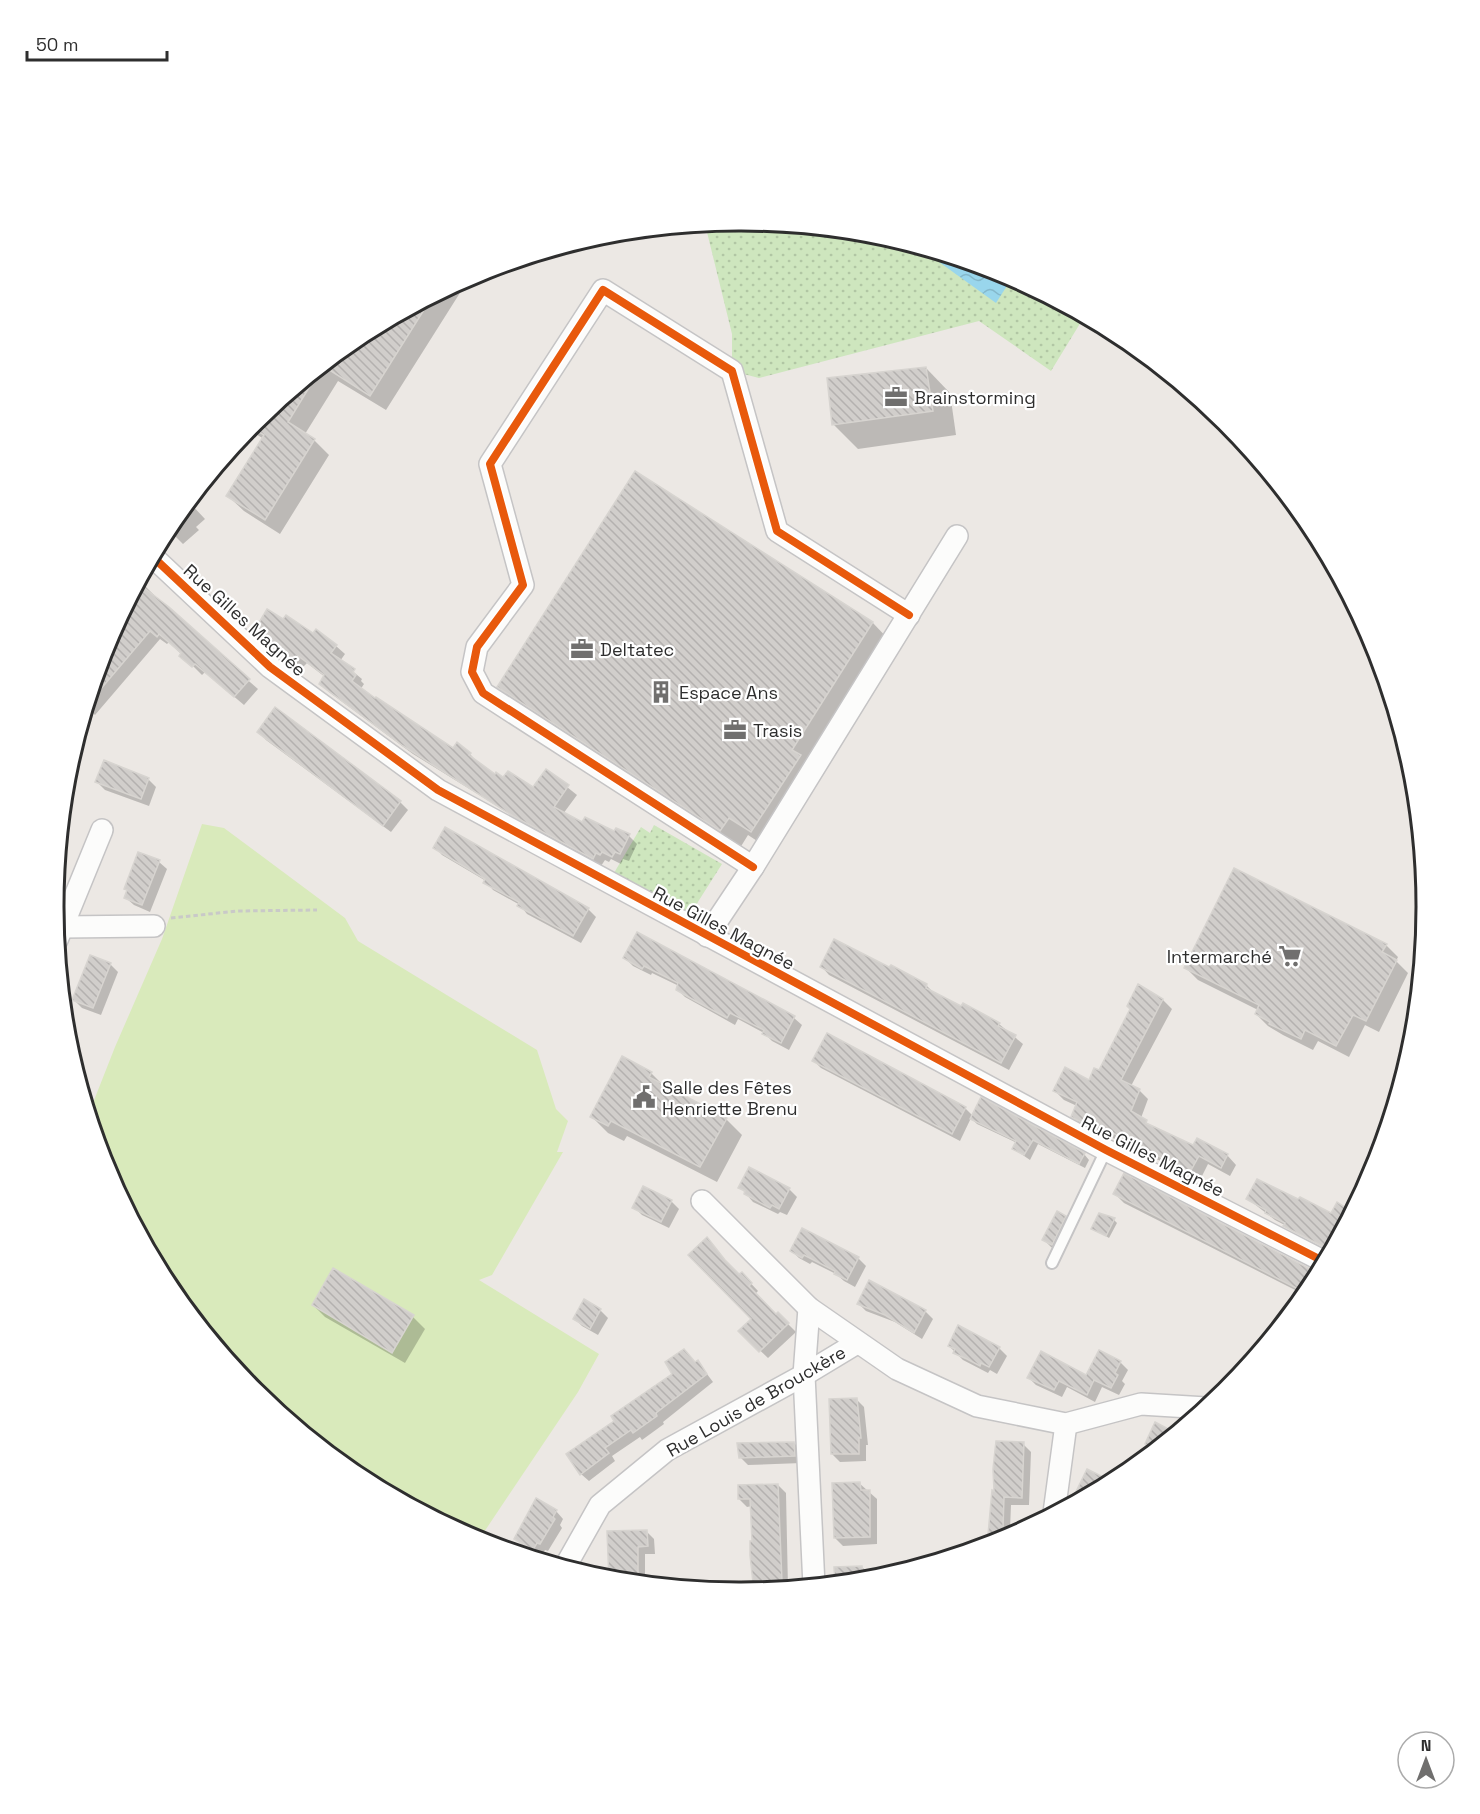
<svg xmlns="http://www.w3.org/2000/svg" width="1480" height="1814" font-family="'Space Grotesk',sans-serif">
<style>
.park{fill:url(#park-dots)}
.pitch{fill:#d9eabb}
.water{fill:url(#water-waves)}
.shadow{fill:#0003}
.building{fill:url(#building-back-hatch);stroke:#d7d4d0;stroke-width:1.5}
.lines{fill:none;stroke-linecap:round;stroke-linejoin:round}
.lane-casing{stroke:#c5c4c5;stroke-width:14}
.street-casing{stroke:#c5c4c5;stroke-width:24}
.path{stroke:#c9c9c8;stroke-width:3;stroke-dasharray:4.5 3;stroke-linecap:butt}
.lane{stroke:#fcfcfb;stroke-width:10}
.street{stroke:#fcfcfb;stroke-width:21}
.cycleway-casing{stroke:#fff;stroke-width:11}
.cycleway{stroke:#e8590c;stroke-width:8}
.labels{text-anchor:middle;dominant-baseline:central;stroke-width:4.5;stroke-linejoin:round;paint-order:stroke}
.poi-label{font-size:18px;fill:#2e2e2e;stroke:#fff;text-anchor:start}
.street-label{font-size:18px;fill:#2e2e2e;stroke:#fff}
.rim{fill:none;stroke:#2e2e2e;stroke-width:3}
</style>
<defs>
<pattern id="park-dots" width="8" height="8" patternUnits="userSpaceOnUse" patternTransform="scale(1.5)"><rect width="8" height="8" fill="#cee6be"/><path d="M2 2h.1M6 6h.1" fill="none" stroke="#b1c6a4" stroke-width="1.8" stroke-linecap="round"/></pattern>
<pattern id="water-waves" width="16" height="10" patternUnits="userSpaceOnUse" patternTransform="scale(1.5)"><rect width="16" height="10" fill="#99d6ec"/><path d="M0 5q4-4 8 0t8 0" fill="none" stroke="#84b8cb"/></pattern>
<pattern id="building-back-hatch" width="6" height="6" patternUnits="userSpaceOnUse" patternTransform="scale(1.5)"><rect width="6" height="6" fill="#d1cecb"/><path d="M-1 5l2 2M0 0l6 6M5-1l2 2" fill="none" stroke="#b4b1af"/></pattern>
</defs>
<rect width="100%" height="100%" fill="#ece8e4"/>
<g class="park">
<polygon points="740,221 874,234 1003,273 1084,317 1051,371 979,321 759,378 732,371 732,334 705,224"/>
<polygon points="654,825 722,864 689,916 614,873 641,827 650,833"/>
</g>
<polygon class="pitch" points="202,824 224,828 345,918 358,941 537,1050 556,1109 568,1121 557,1152 563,1152 492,1275 479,1280 599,1354 578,1392 478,1541 359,1477 255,1392 169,1288 106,1169 89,1113 115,1047 162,939"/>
<polygon class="water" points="921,249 1003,273 1012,278 996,303"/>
<g class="shadow">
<polygon points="470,277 386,410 338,381 305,434 314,440 329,455 280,534 244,511 228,496 264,439 249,430 255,422 359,336"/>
<polygon points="926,368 950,393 956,435 858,449 834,425 828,379"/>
<polygon points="635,473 873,623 891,642 771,850 748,835 740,848 517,705 499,686"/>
<polygon points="189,502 205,519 196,527 199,530 183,544 168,529"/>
<polygon points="140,581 154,595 152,597 258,689 244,705 205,672 202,675 169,642 167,644 160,639 95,715 87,707 103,654 137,621 125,610"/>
<polygon points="256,631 314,635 336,646 345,654 340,661 362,679 361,681 364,684 360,690 454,750 470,754 478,763 503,779 533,789 547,771 577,795 563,814 583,824 629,836 637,844 629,861 623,859 621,864 611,859 609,862 605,860 601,866 549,838 413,754 329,692 321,684 325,677 307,663 302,668"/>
<polygon points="259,732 400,802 408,810 391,832 266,740"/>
<polygon points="67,776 75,784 63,821"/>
<polygon points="148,779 156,787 149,806 105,790 97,782"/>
<polygon points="435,847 588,909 596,917 581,943 527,914 520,905 493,890 486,881 442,855"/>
<polygon points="159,862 167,869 150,912 134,905 126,898 128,892 125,888"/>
<polygon points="637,935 794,1018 802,1025 789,1050 772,1041 764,1033 738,1019 735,1025 685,997 677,989 679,986 652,973 651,975 633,966 625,958"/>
<polygon points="1386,945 1398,957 1396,961 1408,973 1379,1032 1365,1025 1349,1057 1318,1041 1313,1050 1283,1035 1268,1026 1256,1014 1258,1010 1198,980 1186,968"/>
<polygon points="110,964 118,972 101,1015 82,1008 74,1000"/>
<polygon points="822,967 926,985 934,993 999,1024 1023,1044 1009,1070 829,975"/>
<polygon points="1163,1000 1172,1009 1131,1086 1139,1090 1148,1099 1141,1118 1152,1127 1193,1147 1197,1140 1227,1155 1236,1165 1230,1176 1208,1164 1200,1180 1096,1130 1095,1132 1082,1126 1073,1116 1077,1106 1064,1100 1055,1091 1089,1082"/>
<polygon points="68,1045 81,1054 76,1069"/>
<polygon points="814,1061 965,1108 973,1116 1084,1154 1089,1160 1085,1168 1038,1144 1030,1160 1014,1149 1017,1143 977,1124 971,1118 960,1141 821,1068"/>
<polygon points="651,1073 667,1089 726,1119 742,1135 717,1182 627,1136 624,1141 608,1133 592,1117"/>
<polygon points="1124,1175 1318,1274 1310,1288 1305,1295 1124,1203 1115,1194"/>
<polygon points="740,1187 789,1189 797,1197 787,1215 780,1212 778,1214 753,1202"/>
<polygon points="1248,1199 1332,1215 1337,1204 1351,1213 1331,1249 1275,1220"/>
<polygon points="671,1201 679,1209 669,1228 642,1215 634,1207"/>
<polygon points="1065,1217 1073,1225 1060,1252 1051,1247 1043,1239"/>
<polygon points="1114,1220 1117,1223 1109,1238 1093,1228"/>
<polygon points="714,1246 733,1270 739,1276 742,1274 758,1291 755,1294 776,1316 778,1314 796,1332 768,1358 740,1331 753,1319"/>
<polygon points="792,1251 858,1258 866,1266 855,1287 844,1281 836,1274 812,1262 810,1264 799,1258"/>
<polygon points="334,1270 413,1317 425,1329 405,1363 325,1317 313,1305"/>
<polygon points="584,1301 600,1310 608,1318 598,1335 582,1326 575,1319"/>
<polygon points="859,1304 925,1311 933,1319 922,1339 895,1322 866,1311"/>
<polygon points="949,1346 999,1348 1007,1356 997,1374 990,1370 988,1373 963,1360"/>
<polygon points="698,1362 713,1382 663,1422 664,1424 642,1440 640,1437 612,1456 615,1461 589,1481 581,1474 616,1421"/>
<polygon points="1120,1362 1128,1370 1122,1381 1125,1384 1119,1395 1102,1387 1095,1402 1067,1387 1062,1397 1036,1385 1029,1378 1087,1377"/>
<polygon points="856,1399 864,1407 868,1445 866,1445 866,1461 840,1462 832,1454"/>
<polygon points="794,1443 802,1451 802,1463 748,1465 740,1457"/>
<polygon points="1023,1444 1031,1452 1029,1505 1011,1505 1010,1530 1018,1532 1002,1541 988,1545 994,1492"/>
<polygon points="859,1483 877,1499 877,1544 843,1546 835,1538"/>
<polygon points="778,1485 786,1493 788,1588 755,1591 754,1569 752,1567 752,1506 747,1507 739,1499"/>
<polygon points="556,1511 563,1519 560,1525 562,1528 548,1551 545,1550 541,1557 523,1546 515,1538"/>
<polygon points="646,1531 654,1539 655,1554 645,1554 645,1584 610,1580 609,1532"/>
<polygon points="862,1567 870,1575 870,1580 836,1584"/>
</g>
<g class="building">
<polygon points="432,297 370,396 323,366 359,336"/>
<polygon points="926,367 933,411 832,425 827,378"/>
<polygon points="316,372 318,373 288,422 315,439 265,520 226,496 264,435 251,427"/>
<polygon points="635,471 873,622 792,750 801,755 751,832 729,818 720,831 497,687"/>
<polygon points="139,584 169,607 250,679 234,697 195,664 192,667 179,656 181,653 159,634 157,637 150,631 88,704 106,644"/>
<polygon points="267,609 283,619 286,615 313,633 316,629 337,645 331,653 355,669 353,672 356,675 352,681 375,698 376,697 453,748 457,742 471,753 469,755 495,774 496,772 503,777 508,771 533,787 546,769 569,785 554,807 582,822 585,817 614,831 616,828 630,834 620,854 615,852 612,857 602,852 600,855 596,853 593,859 513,816 403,746 319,684 324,675 298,656 293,661 254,631"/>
<polygon points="275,707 401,801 383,826 257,732"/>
<polygon points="104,760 149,778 141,799 95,782"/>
<polygon points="445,827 589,908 573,936 517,906 519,902 483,883 485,879 433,848"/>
<polygon points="138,852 160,860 142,905 124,898 127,890 124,889"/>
<polygon points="1234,868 1387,944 1382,952 1397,960 1366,1021 1353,1015 1336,1046 1305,1030 1301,1039 1269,1024 1270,1022 1255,1014 1259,1005 1184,968"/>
<polygon points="637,932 795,1016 781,1043 762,1034 764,1030 730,1013 727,1018 692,999 676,990 678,983 644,966 642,969 623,958"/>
<polygon points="834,939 889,967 891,965 921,981 927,984 926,988 961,1006 963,1003 1000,1023 998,1026 1016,1035 1001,1063 820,967"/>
<polygon points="90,955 111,963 93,1008 72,1000"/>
<polygon points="1138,984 1163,999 1121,1080 1140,1089 1131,1111 1147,1120 1146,1123 1193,1145 1197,1138 1228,1154 1221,1168 1199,1156 1190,1172 1099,1126 1087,1122 1085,1124 1071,1117 1077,1102 1053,1091 1065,1067 1089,1080 1094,1068 1099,1070 1130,1009 1127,1006"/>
<polygon points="827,1033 966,1107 952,1134 812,1061"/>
<polygon points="622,1056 652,1072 649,1077 727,1118 700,1167 611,1121 608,1126 590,1117"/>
<polygon points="981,1097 1085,1153 1079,1164 1033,1140 1024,1155 1012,1149 1016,1141 970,1119"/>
<polygon points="749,1167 790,1188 779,1209 772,1205 770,1208 744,1194 745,1191 738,1188"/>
<polygon points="1124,1173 1318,1273 1310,1288 1306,1293 1113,1194"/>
<polygon points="1257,1179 1298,1199 1300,1197 1331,1213 1337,1202 1351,1211 1330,1250 1283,1226 1285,1223 1265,1213 1266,1210 1246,1199"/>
<polygon points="643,1186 672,1200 661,1222 632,1208"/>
<polygon points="1057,1211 1066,1216 1052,1245 1042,1240"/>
<polygon points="1099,1213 1115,1218 1106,1236 1091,1229"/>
<polygon points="802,1228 859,1257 847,1280 834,1274 835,1271 804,1255 802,1258 790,1251"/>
<polygon points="707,1237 725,1260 739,1274 742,1272 752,1283 749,1286 776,1314 778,1312 789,1323 759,1352 738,1331 751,1319 688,1255"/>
<polygon points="333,1268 414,1315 392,1353 312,1305"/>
<polygon points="869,1280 926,1310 914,1333 885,1315 857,1304"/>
<polygon points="584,1299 601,1309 590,1329 573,1319"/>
<polygon points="958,1325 1000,1347 989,1367 981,1363 980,1366 967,1359 953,1353 955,1349 948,1346"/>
<polygon points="684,1349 695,1362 698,1360 707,1374 656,1413 657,1416 633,1433 631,1430 605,1448 609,1453 580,1475 566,1454 614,1421 611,1416 672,1374 665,1362"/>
<polygon points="1099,1350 1121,1361 1115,1373 1118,1375 1111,1388 1094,1380 1087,1395 1059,1381 1054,1390 1027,1378 1041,1351 1086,1375"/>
<polygon points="857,1398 861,1438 859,1438 859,1454 831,1454 829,1399"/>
<polygon points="1155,1422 1176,1433 1155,1449 1145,1444"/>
<polygon points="996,1441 1024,1442 1022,1498 1004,1497 1003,1528 1024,1529 1002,1541 987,1546 992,1490 994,1491 993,1469"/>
<polygon points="794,1442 795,1456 739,1458 737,1443"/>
<polygon points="1087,1469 1113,1482 1070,1504"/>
<polygon points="860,1482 861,1490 870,1490 870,1537 834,1538 832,1483"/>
<polygon points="778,1484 782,1582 753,1583 750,1555 750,1541 752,1541 750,1499 738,1499 738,1485"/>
<polygon points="536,1498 557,1510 553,1517 555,1519 540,1544 537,1543 533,1550 514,1539"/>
<polygon points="647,1530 648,1546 638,1547 638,1583 609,1580 607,1531"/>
<polygon points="862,1566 864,1581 835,1584 834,1567"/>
</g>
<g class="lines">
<g class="lane-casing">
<polyline id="lane" points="1052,1263 1106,1150"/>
</g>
<g class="street-casing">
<g id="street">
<polyline points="153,557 270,667 438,790 1106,1150 1325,1262"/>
<polyline points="753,867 483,693 472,672 477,647 523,585 490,464 603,290 732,371 777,531 909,615"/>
<polyline points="62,927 154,926"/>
<polyline points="707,936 753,867 957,536"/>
<polyline points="57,940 102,830"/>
<polyline points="702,1201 809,1308 897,1369 977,1406 1066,1424 1141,1404 1206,1408"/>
<polyline points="809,1308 804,1375 814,1586"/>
<polyline points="1054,1513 1066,1424"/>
<polyline points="565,1567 600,1505 667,1450 804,1375 857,1343"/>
</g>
</g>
<polyline class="path" points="171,918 238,911 317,910"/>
<use href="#lane" class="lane"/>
<use href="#street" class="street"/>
<g class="cycleway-casing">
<g id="cycleway">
<polyline points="153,557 270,667 438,790 1106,1150 1325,1262"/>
<polyline points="753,867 483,693 472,672 477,647 523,585 490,464 603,290 732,371 777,531 909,615"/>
</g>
</g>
<use href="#cycleway" class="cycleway"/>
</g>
<defs>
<g id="office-bare" transform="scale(1.8)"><path d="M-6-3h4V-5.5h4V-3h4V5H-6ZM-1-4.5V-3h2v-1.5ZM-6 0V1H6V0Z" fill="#706f6e" stroke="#fff" stroke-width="2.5" paint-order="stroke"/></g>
<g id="building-bare" transform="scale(1.8)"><path d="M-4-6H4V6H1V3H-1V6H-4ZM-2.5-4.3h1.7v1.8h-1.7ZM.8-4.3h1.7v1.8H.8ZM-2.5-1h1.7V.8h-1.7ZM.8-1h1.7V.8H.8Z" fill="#706f6e" stroke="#fff" stroke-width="2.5" paint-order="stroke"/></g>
<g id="supermarket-bare" transform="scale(1.8)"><path d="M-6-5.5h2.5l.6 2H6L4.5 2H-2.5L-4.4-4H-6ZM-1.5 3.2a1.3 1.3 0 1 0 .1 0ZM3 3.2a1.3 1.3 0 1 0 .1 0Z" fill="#706f6e" stroke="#fff" stroke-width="2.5" paint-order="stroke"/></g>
<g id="civic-bare" transform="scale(1.8)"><path d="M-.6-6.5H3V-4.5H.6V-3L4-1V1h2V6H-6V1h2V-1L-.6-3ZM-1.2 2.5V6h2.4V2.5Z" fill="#706f6e" stroke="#fff" stroke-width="2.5" paint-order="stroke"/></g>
</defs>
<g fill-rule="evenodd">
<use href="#office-bare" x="896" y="397"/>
<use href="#office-bare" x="582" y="649"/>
<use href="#building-bare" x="661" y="692"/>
<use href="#office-bare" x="735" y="730"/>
<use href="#supermarket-bare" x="1290" y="956"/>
<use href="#civic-bare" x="644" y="1097"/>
</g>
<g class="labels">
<g class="poi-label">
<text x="914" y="397">Brainstorming</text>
<text x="600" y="649">Deltatec</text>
<text x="679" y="692">Espace Ans</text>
<text x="753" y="730">Trasis</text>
<text x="1272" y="956" text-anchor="end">Intermarché</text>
<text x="662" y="1087">Salle des Fêtes<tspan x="662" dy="21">Henriette Brenu</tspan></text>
</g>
<g class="street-label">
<text transform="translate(245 620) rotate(42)">Rue Gilles Magnée</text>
<text transform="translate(724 928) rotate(28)">Rue Gilles Magnée</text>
<text transform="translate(1153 1156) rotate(27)">Rue Gilles Magnée</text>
<text transform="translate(756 1401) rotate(-30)">Rue Louis de Brouckère</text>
</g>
</g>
<path d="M0 0H1480V1814H0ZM739 231H741A675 675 0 0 1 1416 906V907A675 675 0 0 1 741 1582H739A675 675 0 0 1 64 907V906A675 675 0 0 1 739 231Z" fill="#fff" fill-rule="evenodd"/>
<path class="rim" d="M739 231H741A675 675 0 0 1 1416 906V907A675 675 0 0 1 741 1582H739A675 675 0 0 1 64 907V906A675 675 0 0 1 739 231Z"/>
<g transform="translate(1426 1760)"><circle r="28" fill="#ffffff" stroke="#ababab" stroke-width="1.5"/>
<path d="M0-4.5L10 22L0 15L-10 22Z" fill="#706f6e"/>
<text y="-9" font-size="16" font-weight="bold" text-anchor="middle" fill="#2e2e2e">N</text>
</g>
<path d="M27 51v9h140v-9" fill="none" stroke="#2e2e2e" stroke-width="3"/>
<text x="36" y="51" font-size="18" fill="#2e2e2e" stroke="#ffffff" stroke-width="4.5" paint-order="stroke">50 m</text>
</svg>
